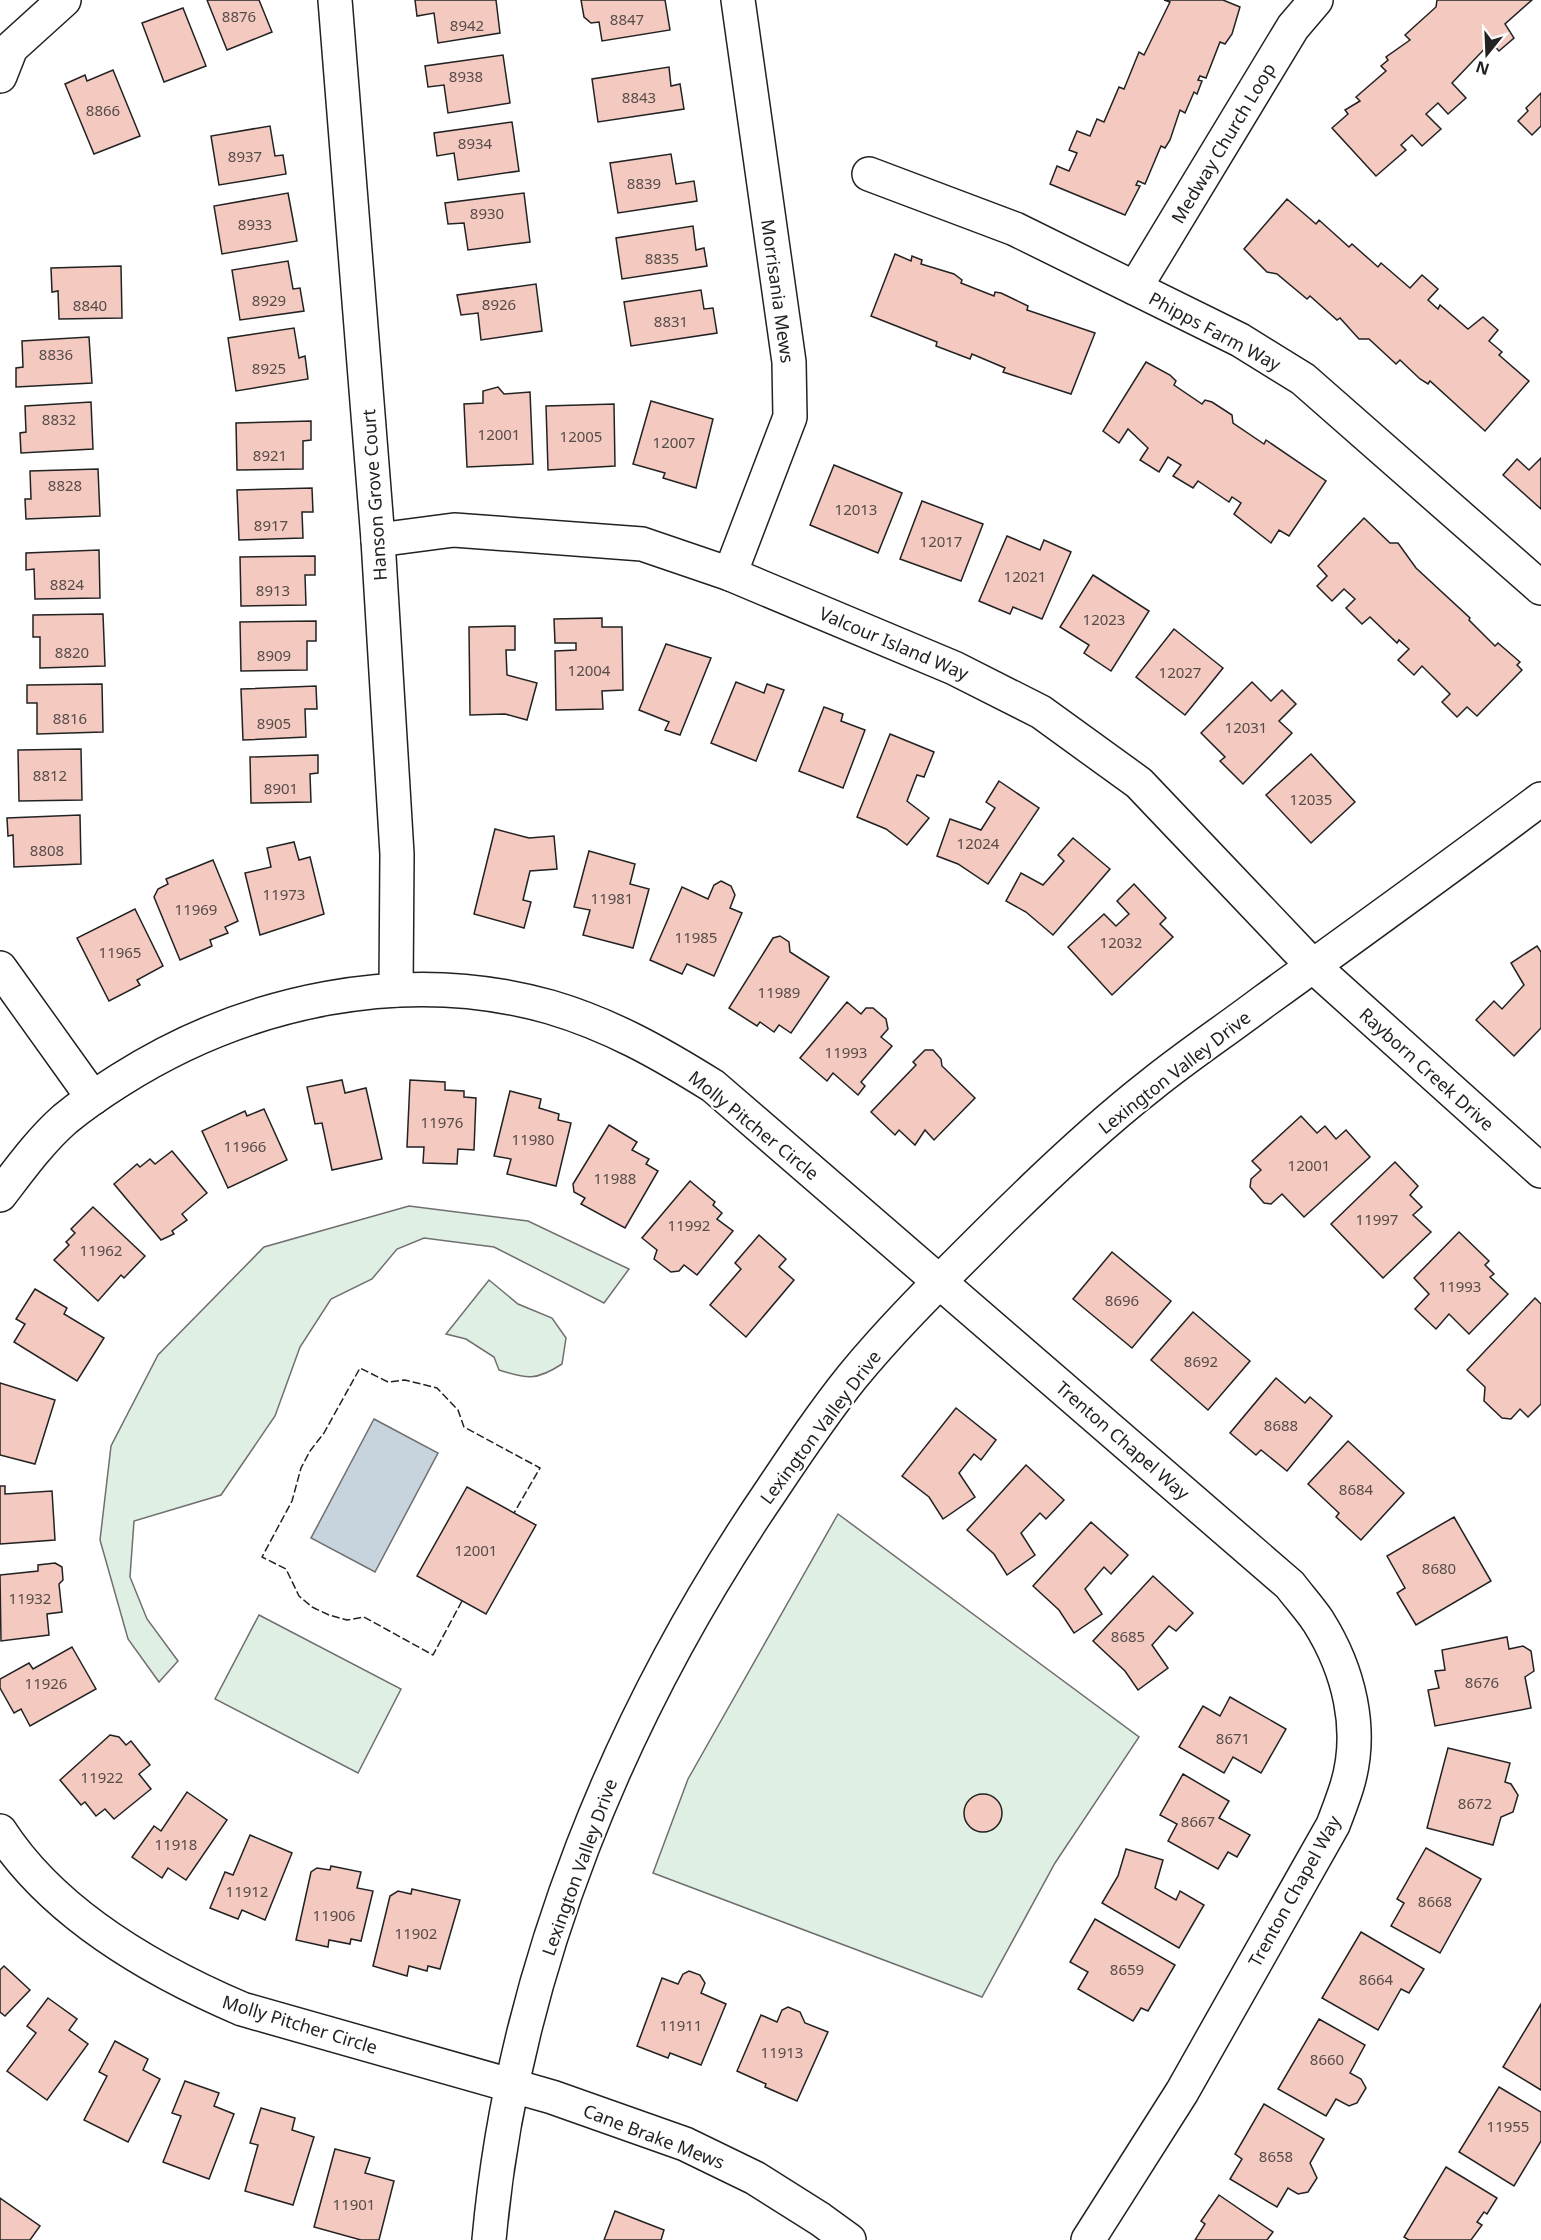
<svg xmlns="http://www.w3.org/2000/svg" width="1541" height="2240" font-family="'Noto Sans',sans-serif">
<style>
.green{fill:#e0efe3;stroke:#6f6f6f;stroke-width:1.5}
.water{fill:#c7d3dd;stroke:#6f6f6f;stroke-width:1.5}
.building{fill:#f3c9c0;stroke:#222;stroke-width:1.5}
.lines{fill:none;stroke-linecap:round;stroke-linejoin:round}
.minor-casing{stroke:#222;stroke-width:36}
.minor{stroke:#fff;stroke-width:33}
.fence{stroke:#222;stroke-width:1.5;stroke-dasharray:8 3;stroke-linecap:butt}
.labels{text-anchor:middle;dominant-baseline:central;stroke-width:4.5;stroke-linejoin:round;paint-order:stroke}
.number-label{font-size:15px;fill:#564c4a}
.street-label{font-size:18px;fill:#222;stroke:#fff}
</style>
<rect width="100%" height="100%" fill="#fff"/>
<g class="green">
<polygon points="409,1206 528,1221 629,1269 604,1303 494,1247 424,1238 397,1249 372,1279 331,1299 300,1347 275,1416 221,1495 134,1521 130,1577 147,1619 178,1661 159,1682 128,1639 100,1540 111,1446 158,1355 264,1247"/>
<path d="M489,1280L518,1304L552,1318L566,1338L562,1364C536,1381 527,1379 499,1370L494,1357L466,1339L446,1334Z"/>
<polygon points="838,1514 1139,1737 1055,1863 982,1997 653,1873 688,1779"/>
<polygon points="259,1615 401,1689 358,1773 215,1699"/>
</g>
<polygon class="water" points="374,1419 438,1453 375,1572 311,1538"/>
<g class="building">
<polygon points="207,0 259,0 272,32 227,50"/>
<polygon points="415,0 496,0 500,33 438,43 434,13 417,16"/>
<polygon points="581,0 665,0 670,30 602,41 599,22 591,23 584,17"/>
<polygon points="1164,0 1223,0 1240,7 1232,34 1225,44 1220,42 1206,78 1200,76 1198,80 1202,81 1197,94 1194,92 1185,113 1180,110 1170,140 1165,148 1161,146 1145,184 1138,181 1136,185 1140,186 1125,215 1050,184 1057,166 1069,171 1077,153 1069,150 1077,131 1090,136 1097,119 1104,122 1119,87 1124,89 1139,52 1144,55 1170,2"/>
<polygon points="1437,0 1532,0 1505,24 1514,38 1499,51 1491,42 1452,83 1466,98 1448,114 1438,103 1426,114 1441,129 1422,146 1412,135 1401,145 1406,150 1376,176 1332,128 1348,114 1345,110 1360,101 1356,97 1386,71 1381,66 1388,60 1386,57 1410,40 1405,35 1436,7"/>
<polygon points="183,8 206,66 164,82 142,23"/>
<polygon points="503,55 510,103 448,113 444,85 428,87 425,66"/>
<polygon points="669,67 671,86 680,84 684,109 598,122 592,79"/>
<polygon points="113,70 140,136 94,154 65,84 85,75 87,81"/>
<polygon points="1541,93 1541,126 1532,135 1518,121 1528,111 1526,108"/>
<polygon points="512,122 519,171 458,180 454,153 437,156 434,133"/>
<polygon points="270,126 275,156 283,155 286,174 219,185 211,136"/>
<polygon points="671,154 676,184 694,181 697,201 618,213 610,163"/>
<polygon points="288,193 297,241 222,254 214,206"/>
<polygon points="524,193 530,242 468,250 464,223 448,224 445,203"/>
<polygon points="1287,199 1316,224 1319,220 1349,247 1352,244 1378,267 1381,263 1410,288 1422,275 1438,289 1428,300 1438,309 1440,305 1468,329 1483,317 1498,330 1489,341 1502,352 1499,355 1529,381 1485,431 1430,381 1428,384 1420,379 1400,360 1396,364 1369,339 1359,339 1340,318 1337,320 1310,296 1307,299 1277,274 1267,272 1244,249"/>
<polygon points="693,226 696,250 704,248 707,266 622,279 616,238"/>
<polygon points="895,254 911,261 912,256 922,260 921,264 954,274 962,280 961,283 994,296 995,292 1001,293 1028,306 1027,310 1095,333 1071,394 1003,372 1005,368 972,354 970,359 936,346 937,342 871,316"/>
<polygon points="288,261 293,289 300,288 304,311 240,320 232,270"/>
<polygon points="121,266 122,318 59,319 58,291 52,292 51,268"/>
<polygon points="536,284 542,331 481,340 478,313 461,315 457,295"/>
<polygon points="701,290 704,309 713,308 717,333 631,346 624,302"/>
<polygon points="294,328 299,358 305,356 308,379 236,391 228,338"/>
<polygon points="89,337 92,383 16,387 16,368 23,367 22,341"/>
<polygon points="1146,362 1170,375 1176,381 1174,385 1202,404 1205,400 1212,402 1232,415 1233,423 1264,444 1266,440 1326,481 1289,536 1279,530 1271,543 1234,514 1241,503 1232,497 1229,502 1198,481 1193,488 1173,476 1181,465 1168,457 1159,472 1140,460 1148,448 1128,429 1119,443 1103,431"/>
<polygon points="498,387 504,394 530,392 533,464 467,467 464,404 483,403 483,391"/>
<polygon points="651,401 713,419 696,488 663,478 665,473 633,464"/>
<polygon points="91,402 93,449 21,453 20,433 26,432 25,406"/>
<polygon points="614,404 615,466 548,470 546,406"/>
<polygon points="311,421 311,440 303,441 303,469 237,470 236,423"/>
<polygon points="1541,458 1541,509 1503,475 1517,459 1529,470"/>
<polygon points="834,465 902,493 878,553 810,525"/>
<polygon points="98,469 100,516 26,519 25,499 31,499 30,471"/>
<polygon points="312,488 313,512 302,512 303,538 239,540 237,490"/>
<polygon points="922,501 983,524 961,581 900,559"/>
<polygon points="1364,518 1390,543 1398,543 1416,568 1470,618 1469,620 1495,646 1498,643 1520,662 1517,665 1522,670 1477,716 1467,707 1457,717 1442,702 1450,694 1422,666 1414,675 1398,660 1409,649 1399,640 1397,643 1370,617 1362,624 1346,608 1355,599 1344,589 1332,601 1317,586 1327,576 1318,566"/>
<polygon points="1007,536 1040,550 1044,540 1071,552 1042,619 1013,607 1010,614 979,601"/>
<polygon points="99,550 100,598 35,599 34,569 26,570 26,553"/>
<polygon points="315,556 315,575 305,575 306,605 241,606 240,557"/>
<polygon points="1093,575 1149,611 1111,671 1084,653 1089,645 1060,627"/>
<polygon points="103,614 105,666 40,668 40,637 33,637 33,615"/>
<polygon points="602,618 602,627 622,627 623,690 602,691 603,709 556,710 555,651 576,650 576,643 555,643 554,619"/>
<polygon points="316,621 316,641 307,641 307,670 241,671 240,622"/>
<polygon points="515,626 515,650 506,650 507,675 537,683 527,720 505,714 470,715 469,627"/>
<polygon points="1174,629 1223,668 1185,715 1136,677"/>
<polygon points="666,644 711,658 680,735 665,730 669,722 639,710"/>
<polygon points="736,682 764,693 767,684 784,690 756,761 711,743"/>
<polygon points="1252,682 1271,701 1282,690 1296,704 1279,721 1292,733 1243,784 1220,761 1225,757 1201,733"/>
<polygon points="102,684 103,732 37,734 37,703 27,703 27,685"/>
<polygon points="316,686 317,709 305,709 306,737 243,740 241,689"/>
<polygon points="824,707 843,714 841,721 865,730 843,788 799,771"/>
<polygon points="890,734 934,752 924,777 917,775 907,801 929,818 907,845 886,829 857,817"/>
<polygon points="81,749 82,800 19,801 18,750"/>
<polygon points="1311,754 1355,802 1311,843 1266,795"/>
<polygon points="318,755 318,773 310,774 311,802 251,803 250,757"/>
<polygon points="999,781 1039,808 988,884 958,864 937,856 950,819 981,830 995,808 986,802"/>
<polygon points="80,815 81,864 14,867 13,835 8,836 7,818"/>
<polygon points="495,829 529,838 554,836 557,869 530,871 523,900 531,902 524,928 474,914"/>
<polygon points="1073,838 1110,869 1053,935 1026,912 1006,901 1021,873 1043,885 1064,861 1058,855"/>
<polygon points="294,842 299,860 310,857 324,914 260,935 245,873 271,867 267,848"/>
<polygon points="589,851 635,864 630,884 649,889 633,948 583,935 590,910 574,907"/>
<polygon points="213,860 238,921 225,927 228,933 210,940 212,946 180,960 154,897 158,889 168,884 166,879"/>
<polygon points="721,881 731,886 735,895 730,908 742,913 714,976 687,964 682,974 650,960 682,887 708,899 714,885"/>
<polygon points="1134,884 1166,918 1160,924 1173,937 1112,995 1068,947 1104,914 1116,926 1129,914 1117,901"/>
<polygon points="135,909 163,966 137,980 140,985 109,1001 77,938"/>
<polygon points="780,936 789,942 790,952 829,977 791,1033 779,1025 774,1032 760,1022 757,1026 729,1008 773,938"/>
<polygon points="1537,946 1541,952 1541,1028 1514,1056 1476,1020 1494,1001 1502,1009 1524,985 1511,963"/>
<polygon points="847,1002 861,1014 866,1008 873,1008 886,1019 888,1029 881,1037 892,1046 861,1082 865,1086 858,1095 833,1073 827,1081 800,1058"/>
<polygon points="925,1050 933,1050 941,1059 942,1066 975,1098 934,1140 925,1130 915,1145 899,1130 895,1135 871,1112 916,1065 913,1062"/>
<polygon points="342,1080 345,1093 366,1088 382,1159 332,1170 322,1123 315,1124 307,1087"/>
<polygon points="410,1080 445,1082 445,1090 464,1091 464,1097 476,1098 474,1150 458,1149 457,1164 423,1163 424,1147 407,1147"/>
<polygon points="510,1091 541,1099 539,1108 559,1114 558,1120 571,1123 556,1186 507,1174 511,1159 494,1156"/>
<polygon points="264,1109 287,1160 228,1188 202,1131 245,1111 247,1116"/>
<polygon points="1301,1116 1317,1133 1325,1126 1336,1139 1346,1130 1370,1157 1304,1217 1282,1194 1271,1204 1264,1203 1250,1187 1251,1179 1261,1170 1252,1161"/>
<polygon points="609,1125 637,1142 632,1150 649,1159 646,1164 658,1171 625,1228 581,1204 585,1198 574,1192 573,1184"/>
<polygon points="172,1151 207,1193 182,1214 187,1220 172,1231 174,1234 161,1240 114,1184 137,1164 140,1167 150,1159 155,1164"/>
<polygon points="1395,1162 1418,1186 1410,1195 1422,1207 1413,1215 1431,1232 1383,1278 1331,1224"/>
<polygon points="690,1181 715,1202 713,1205 722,1213 717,1219 733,1231 697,1275 684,1265 679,1271 671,1272 654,1259 657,1250 642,1238"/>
<polygon points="93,1207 145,1256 124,1278 121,1275 98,1301 54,1260 69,1245 66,1242 75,1233 71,1229"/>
<polygon points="1459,1232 1489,1261 1485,1265 1494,1274 1490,1277 1508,1294 1469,1334 1449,1314 1436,1329 1415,1309 1429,1294 1414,1278"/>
<polygon points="759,1235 786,1259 779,1267 794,1280 746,1337 710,1305 741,1269 735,1263"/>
<polygon points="1112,1252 1171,1301 1132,1348 1073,1299"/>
<polygon points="35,1289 67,1308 64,1314 104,1338 77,1381 14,1342 25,1324 16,1319"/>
<polygon points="1535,1298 1541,1304 1541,1404 1528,1417 1520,1409 1511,1419 1502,1418 1484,1401 1485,1387 1467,1370"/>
<polygon points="1193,1312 1250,1361 1208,1410 1151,1360"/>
<polygon points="1276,1378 1305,1403 1310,1397 1332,1416 1287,1471 1261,1450 1256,1455 1230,1433"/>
<polygon points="0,1383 55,1400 35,1464 0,1455"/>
<polygon points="956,1408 996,1440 981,1460 974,1454 959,1473 975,1497 943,1519 929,1497 902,1476"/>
<polygon points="1348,1441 1404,1493 1361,1540 1336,1517 1339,1513 1308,1484"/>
<polygon points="1026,1465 1064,1500 1046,1519 1040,1513 1021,1533 1035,1555 1007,1575 994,1554 967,1530"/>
<polygon points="0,1486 5,1486 5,1494 52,1491 55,1540 0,1544"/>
<polygon points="467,1487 536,1525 486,1614 417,1576"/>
<polygon points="1454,1517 1491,1581 1416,1625 1397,1593 1405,1588 1387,1556"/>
<polygon points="1091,1522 1128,1555 1111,1574 1104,1567 1085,1589 1102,1614 1074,1633 1059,1610 1033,1586"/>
<polygon points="55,1563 62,1567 63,1580 59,1584 62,1612 47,1614 49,1635 1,1641 0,1575 38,1571 38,1565"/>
<polygon points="1153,1576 1193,1613 1176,1631 1169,1626 1152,1645 1168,1668 1138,1690 1125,1671 1093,1641"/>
<polygon points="1507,1637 1509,1649 1523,1646 1531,1651 1534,1671 1525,1677 1531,1708 1435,1726 1428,1690 1439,1688 1435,1671 1445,1670 1442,1650"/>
<polygon points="72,1647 96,1689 30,1726 21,1709 14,1713 0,1688 0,1679 29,1663 33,1669"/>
<polygon points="1230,1697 1286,1729 1261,1773 1233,1757 1224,1773 1179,1747 1203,1706 1220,1716"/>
<polygon points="110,1735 119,1737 126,1745 131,1741 150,1765 139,1774 151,1789 114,1819 105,1809 96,1816 85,1802 81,1805 60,1780"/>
<polygon points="1448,1748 1510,1763 1505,1782 1511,1784 1518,1795 1513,1812 1501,1817 1493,1845 1427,1828"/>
<polygon points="1183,1774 1229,1801 1219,1818 1250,1835 1237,1857 1228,1852 1218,1869 1168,1841 1177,1824 1160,1815"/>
<polygon points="187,1792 227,1820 186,1880 168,1868 162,1878 132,1857 154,1826 161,1831"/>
<circle cx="983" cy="1813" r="19"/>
<polygon points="250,1835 292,1853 265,1920 242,1910 238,1919 210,1908 225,1872 233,1875"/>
<polygon points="1426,1848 1481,1879 1440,1953 1391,1926 1404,1903 1397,1899"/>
<polygon points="1126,1849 1163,1860 1155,1888 1176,1900 1180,1891 1204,1905 1179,1948 1102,1903 1118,1876"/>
<polygon points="331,1866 361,1872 357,1888 373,1891 361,1941 351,1939 350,1944 329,1940 328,1947 296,1940 311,1872 317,1868 330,1870"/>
<polygon points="412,1889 460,1900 440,1969 428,1966 427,1971 409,1966 407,1976 373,1966 390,1896 398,1891 411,1894"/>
<polygon points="1095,1919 1175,1965 1148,2011 1141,2008 1133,2021 1078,1989 1088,1972 1070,1962"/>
<polygon points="1361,1932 1424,1969 1409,1993 1401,1989 1378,2030 1322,1998"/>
<polygon points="4,1966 30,1990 5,2016 0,2012 0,1970"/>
<polygon points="689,1971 700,1975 705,1983 701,1993 726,2004 701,2065 670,2053 668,2058 637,2046 662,1978 678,1984 683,1974"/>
<polygon points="48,1998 77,2019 69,2030 88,2044 47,2100 7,2071 36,2033 27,2026"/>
<polygon points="1541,2004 1541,2090 1503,2067"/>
<polygon points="788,2007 800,2012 805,2023 828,2032 797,2101 765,2087 766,2084 737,2071 761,2015 777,2022 782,2010"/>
<polygon points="1319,2019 1365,2045 1350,2073 1361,2079 1366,2088 1357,2103 1349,2106 1336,2099 1326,2116 1278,2089"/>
<polygon points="115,2041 148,2059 143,2070 160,2079 128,2142 84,2120 107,2076 99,2072"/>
<polygon points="185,2081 219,2093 214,2106 234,2114 209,2179 163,2162 181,2116 172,2113"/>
<polygon points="1499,2087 1541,2112 1541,2141 1514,2186 1459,2152"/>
<polygon points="1264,2104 1324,2139 1310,2163 1317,2178 1308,2192 1298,2194 1288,2188 1277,2207 1230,2179 1242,2159 1235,2154"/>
<polygon points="261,2108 295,2118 292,2130 314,2137 293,2205 245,2191 258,2145 250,2143"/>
<polygon points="335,2149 370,2158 365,2173 394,2181 379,2240 361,2240 314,2227"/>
<polygon points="1446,2167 1497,2198 1487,2214 1484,2212 1477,2222 1482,2225 1471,2240 1409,2240 1404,2237"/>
<polygon points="1219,2195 1273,2232 1267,2240 1195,2240 1205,2224 1201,2221"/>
<polygon points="0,2198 40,2226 30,2240 0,2240"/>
<polygon points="615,2211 664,2230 661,2240 604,2240"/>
</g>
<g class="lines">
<g class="minor-casing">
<g id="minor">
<polyline points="335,0 378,540 397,854 396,990"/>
<polyline points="0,76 11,48 64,0"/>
<polyline points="869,174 1015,229 1240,340 1303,379 1541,588"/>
<polyline points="1135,288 1293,27 1316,0"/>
<polyline points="378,540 454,530 642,544 730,574 954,668 1041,712 1139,783 1313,966 1541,1171"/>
<polyline points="730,574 790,417 789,362 738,0"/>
<polyline points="0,968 93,1098"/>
<path d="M0,1195C20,1169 40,1141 65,1119C82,1105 101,1092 120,1080C246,1000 405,966 550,1007C611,1025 660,1053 713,1086L1290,1585C1299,1597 1310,1609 1318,1621C1349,1670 1364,1730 1347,1786C1343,1799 1338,1812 1333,1825L1182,2092L1088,2240"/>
<path d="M0,1831C54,1914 153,1971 242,2009L552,2097L685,2144L755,2178L820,2219L849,2240"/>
<path d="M489,2240C513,1971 620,1712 771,1491C797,1452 823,1413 852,1377C893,1327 940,1281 986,1235C1038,1183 1092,1131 1151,1085C1187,1056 1226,1030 1263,1002C1356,935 1449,868 1541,799"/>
</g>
</g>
<use href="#minor" class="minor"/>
<polyline class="fence" points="462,1601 433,1655 364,1617 347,1620 329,1615 312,1607 299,1596 286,1569 262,1557 292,1501 301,1468 310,1451 324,1433 360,1368 388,1382 405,1380 437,1388 458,1410 464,1427 540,1468 514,1513"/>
</g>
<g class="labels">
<g class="number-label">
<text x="239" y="16">8876</text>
<text x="627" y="19">8847</text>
<text x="467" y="25">8942</text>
<text x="466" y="76">8938</text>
<text x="639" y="97">8843</text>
<text x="103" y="110">8866</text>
<text x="475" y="143">8934</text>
<text x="245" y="156">8937</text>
<text x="644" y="183">8839</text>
<text x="487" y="213">8930</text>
<text x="255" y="224">8933</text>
<text x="662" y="258">8835</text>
<text x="269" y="300">8929</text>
<text x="499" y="304">8926</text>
<text x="90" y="305">8840</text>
<text x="671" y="321">8831</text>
<text x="56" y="354">8836</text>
<text x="269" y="368">8925</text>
<text x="59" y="419">8832</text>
<text x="499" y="434">12001</text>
<text x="581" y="436">12005</text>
<text x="674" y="442">12007</text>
<text x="270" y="455">8921</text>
<text x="65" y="485">8828</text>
<text x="856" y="509">12013</text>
<text x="271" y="525">8917</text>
<text x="941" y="541">12017</text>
<text x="1025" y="576">12021</text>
<text x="67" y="584">8824</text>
<text x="273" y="590">8913</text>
<text x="1104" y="619">12023</text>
<text x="72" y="652">8820</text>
<text x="274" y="655">8909</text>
<text x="589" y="670">12004</text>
<text x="1180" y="672">12027</text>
<text x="70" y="718">8816</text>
<text x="274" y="723">8905</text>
<text x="1246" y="727">12031</text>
<text x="50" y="775">8812</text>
<text x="281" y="788">8901</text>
<text x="1311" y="799">12035</text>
<text x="978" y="843">12024</text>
<text x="47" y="850">8808</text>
<text x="284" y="894">11973</text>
<text x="612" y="898">11981</text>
<text x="196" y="909">11969</text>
<text x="696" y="937">11985</text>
<text x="1121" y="942">12032</text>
<text x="120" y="952">11965</text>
<text x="779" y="992">11989</text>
<text x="846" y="1052">11993</text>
<text x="442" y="1122">11976</text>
<text x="533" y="1139">11980</text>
<text x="245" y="1146">11966</text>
<text x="1309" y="1165">12001</text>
<text x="615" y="1178">11988</text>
<text x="1377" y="1219">11997</text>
<text x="689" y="1225">11992</text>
<text x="101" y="1250">11962</text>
<text x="1460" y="1286">11993</text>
<text x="1122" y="1300">8696</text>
<text x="1201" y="1361">8692</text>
<text x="1281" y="1425">8688</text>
<text x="1356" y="1489">8684</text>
<text x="476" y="1550">12001</text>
<text x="1439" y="1568">8680</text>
<text x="30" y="1598">11932</text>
<text x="1128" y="1636">8685</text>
<text x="1482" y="1682">8676</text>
<text x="46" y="1683">11926</text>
<text x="1233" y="1738">8671</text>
<text x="102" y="1777">11922</text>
<text x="1475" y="1803">8672</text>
<text x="1198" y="1821">8667</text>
<text x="176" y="1844">11918</text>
<text x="247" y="1891">11912</text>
<text x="1435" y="1901">8668</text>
<text x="334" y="1915">11906</text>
<text x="416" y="1933">11902</text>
<text x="1127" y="1969">8659</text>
<text x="1376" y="1979">8664</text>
<text x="681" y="2025">11911</text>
<text x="782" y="2052">11913</text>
<text x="1327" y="2059">8660</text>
<text x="1508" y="2126">11955</text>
<text x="1276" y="2156">8658</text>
<text x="354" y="2204">11901</text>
</g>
<g class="street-label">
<text transform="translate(1223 143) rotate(-59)">Medway Church Loop</text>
<text transform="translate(778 291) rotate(82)">Morrisania Mews</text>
<text transform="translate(1215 331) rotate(28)">Phipps Farm Way</text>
<text transform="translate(374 495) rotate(-94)">Hanson Grove Court</text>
<text transform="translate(894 643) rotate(23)">Valcour Island Way</text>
<text transform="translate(1427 1069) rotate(42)">Rayborn Creek Drive</text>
<text transform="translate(1174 1072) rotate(-38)">Lexington Valley Drive</text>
<text transform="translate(754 1125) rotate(39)">Molly Pitcher Circle</text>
<text transform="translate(820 1427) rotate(-53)">Lexington Valley Drive</text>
<text transform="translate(1123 1440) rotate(41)">Trenton Chapel Way</text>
<text transform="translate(579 1867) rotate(-70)">Lexington Valley Drive</text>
<text transform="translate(1294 1891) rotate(-61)">Trenton Chapel Way</text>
<text transform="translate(300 2024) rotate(17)">Molly Pitcher Circle</text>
<text transform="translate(654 2136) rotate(21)">Cane Brake Mews</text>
</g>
</g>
<g transform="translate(1487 54) rotate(198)" stroke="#ffffff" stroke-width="4.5" paint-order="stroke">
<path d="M0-4.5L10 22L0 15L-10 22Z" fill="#222222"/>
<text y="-9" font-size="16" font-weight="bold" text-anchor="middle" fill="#222222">N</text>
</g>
</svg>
